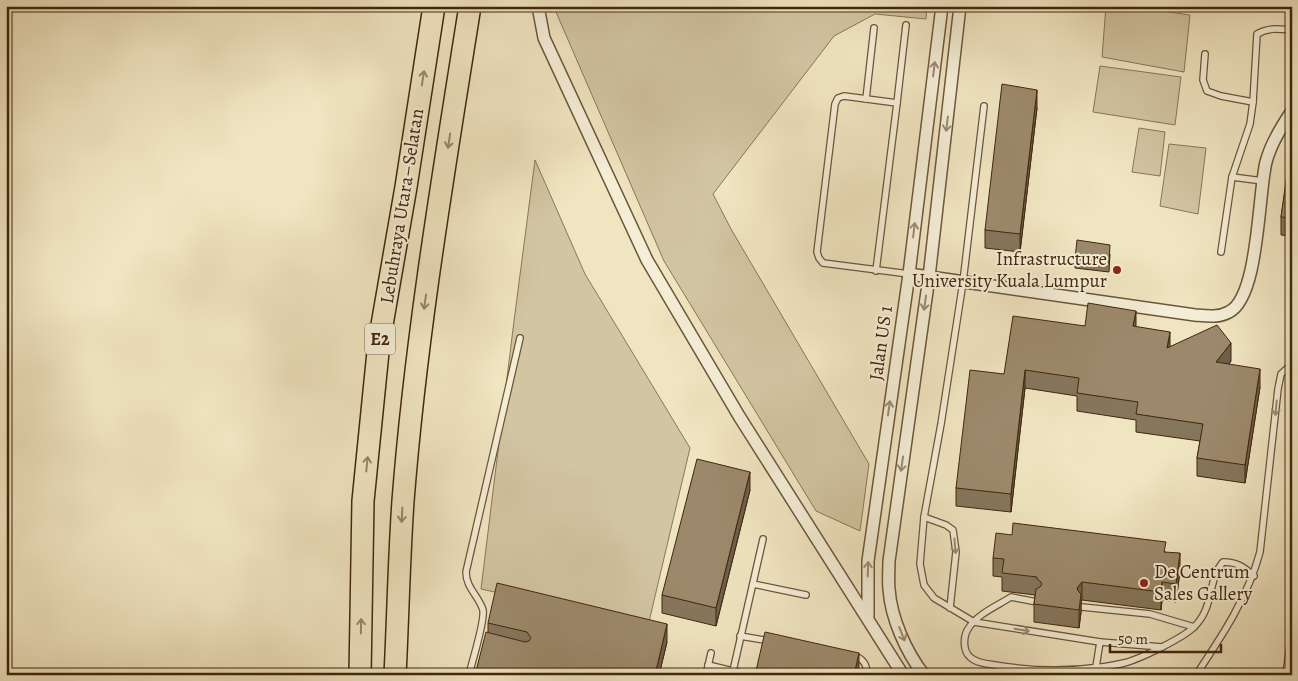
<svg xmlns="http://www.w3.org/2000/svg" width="1298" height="681" font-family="Alegreya,serif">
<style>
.green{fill:#d2c5a2;stroke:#897658}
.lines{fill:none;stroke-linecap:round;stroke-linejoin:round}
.service-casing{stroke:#6c563a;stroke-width:8}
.minor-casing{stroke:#6c563a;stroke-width:14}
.motorway-casing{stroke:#40260d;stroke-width:24}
.service{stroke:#f5eed7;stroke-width:5.5}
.minor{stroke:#f5eed7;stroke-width:11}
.motorway{stroke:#f0e5c1;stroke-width:21}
.wall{fill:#86765c;stroke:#40260d}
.shaded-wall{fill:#6d604b;stroke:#40260d}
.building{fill:#9c896b;stroke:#40260d}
.oneway{stroke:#9a8a72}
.oneway2{stroke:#988667}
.poi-dot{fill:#8f2418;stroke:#f5eed7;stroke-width:2}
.labels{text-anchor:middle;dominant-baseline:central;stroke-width:4;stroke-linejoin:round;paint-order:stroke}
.shield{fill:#f5eed7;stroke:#76624a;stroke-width:1}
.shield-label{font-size:18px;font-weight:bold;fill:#40260d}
.street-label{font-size:19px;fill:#40260d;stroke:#f5eed7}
.poi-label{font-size:19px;fill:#40260d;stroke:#f5eed7;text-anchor:end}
</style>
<rect width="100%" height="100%" fill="#f0e5c1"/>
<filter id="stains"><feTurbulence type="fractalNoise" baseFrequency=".004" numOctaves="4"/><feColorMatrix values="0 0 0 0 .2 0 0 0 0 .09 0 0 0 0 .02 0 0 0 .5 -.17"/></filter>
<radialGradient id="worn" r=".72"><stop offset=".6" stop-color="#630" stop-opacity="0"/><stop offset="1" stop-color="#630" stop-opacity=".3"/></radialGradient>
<g class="green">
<polygon points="556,6 927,6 926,19 875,14 834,36 713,194 731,229 869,464 860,531 816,511 664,261 556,12"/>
<polygon points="1106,6 1127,6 1190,15 1184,72 1102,57"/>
<polygon points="1100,66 1181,77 1175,125 1093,112"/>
<polygon points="1139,128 1165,132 1160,176 1132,172"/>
<polygon points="1169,144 1206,148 1198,214 1160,206"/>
<polygon points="535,160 585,274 690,448 648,626 481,589 514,321"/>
</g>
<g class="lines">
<g class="service-casing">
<g id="service">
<polyline points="1263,6 1274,6"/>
<path d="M1205,54L1203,80L1207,91L1221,96L1253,102L1257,34C1269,27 1279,29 1292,30"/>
<polyline points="866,99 874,28"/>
<polyline points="897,103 844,96 838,98 835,104 817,252 819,258 823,263 909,274"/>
<polyline points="984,106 963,282 941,424 924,517 920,564 924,585 934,598 974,622 1100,642 1162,647"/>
<polyline points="1232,177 1250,124 1253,102"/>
<polyline points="1221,252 1232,177 1263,181"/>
<polyline points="876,271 897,103 906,25"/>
<polyline points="924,517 946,525 953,530 956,552 950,608"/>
<polyline points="753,584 806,595"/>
<path d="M1037,602L1011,597C997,606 977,614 968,629C963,637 963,651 970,657C976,663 987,664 995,665C1031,671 1065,672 1101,667C1108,666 1116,665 1124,663C1140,659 1183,638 1194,627C1215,607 1207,580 1223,562C1237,562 1244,567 1254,576"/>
<polyline points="1082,607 1150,614 1194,627"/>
<polyline points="740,636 770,641"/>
<path d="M853,656C863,658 868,665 866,675"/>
<polyline points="708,665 733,671 763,539"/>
<polyline points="1096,667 1100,642"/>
<polyline points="733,671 749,675"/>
<path d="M469,675C472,661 485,622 483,610C479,596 466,588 466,572L520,338"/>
<polyline points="706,675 711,653"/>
<path d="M1196,675C1222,636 1248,597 1260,552L1278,389L1281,374L1292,364"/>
<polyline points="1286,675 1292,628"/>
</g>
</g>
<g class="minor-casing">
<g id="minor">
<polyline points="538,6 544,38 647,260 739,416 903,675"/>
<path d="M909,274L1195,315C1206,316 1218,318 1229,312C1259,297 1258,195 1266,162C1271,143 1281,127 1292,111"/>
<polyline points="868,616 868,561 909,274 942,6"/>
<path d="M924,675C906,652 891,618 889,589C888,580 889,570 889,561L929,277L960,6"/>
</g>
</g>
<g class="motorway-casing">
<g id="motorway">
<polyline points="360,675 363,501 379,342 406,187 434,6"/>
<path d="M395,675C398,617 399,559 403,501C416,335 444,170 470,6"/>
</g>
</g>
<use href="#service" class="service"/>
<use href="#minor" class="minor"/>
<use href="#motorway" class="motorway"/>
</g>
<g class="wall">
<polygon points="1037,108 1020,252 985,248 985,230"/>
<polygon points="1292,145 1292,236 1281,235 1281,217"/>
<polygon points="1110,254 1109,272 1075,268 1075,259"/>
<polygon points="1085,326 1136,327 1170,347 1231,361 1229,364 1260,387 1245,483 1197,476 1197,458 1200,441 1136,432 1136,420 1077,411 1077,396 1025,388 1011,512 956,506 956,488 1004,374"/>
<polygon points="750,490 716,626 662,613 662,595"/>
<polygon points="1166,552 1180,571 1176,602 1162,600 1161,610 1082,600 1081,602 1081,612 1079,628 1034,622 1034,604 1035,595 1002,591 1002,577 993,576 993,558"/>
<polygon points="488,623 667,642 659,675 475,675 488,632"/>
</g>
<g class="shaded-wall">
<polygon points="1037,90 1037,108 1020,252 1020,234"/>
<polygon points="1136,311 1136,329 1133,326"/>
<polygon points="1170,332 1170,350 1167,348"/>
<polygon points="1231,343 1231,361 1216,380 1216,362"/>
<polygon points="1260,369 1260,387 1245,483 1245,465"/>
<polygon points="1025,370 1025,388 1011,512 1011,494"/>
<polygon points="750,472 750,490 716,626 716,608"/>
<polygon points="1180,553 1180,571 1176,602 1176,584"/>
<polygon points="1082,582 1082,600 1081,602 1081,612 1079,628 1079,610 1077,588"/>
<polygon points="1162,582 1162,600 1161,610 1161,592"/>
<polygon points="667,624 667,642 659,675 655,675"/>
<polygon points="859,653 859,671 858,675 854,675"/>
</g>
<g class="building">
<polygon points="1002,84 1037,90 1020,234 985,230"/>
<polygon points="1291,145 1292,145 1292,218 1281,217"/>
<polygon points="1077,240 1110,245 1109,263 1075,259"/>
<polygon points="1088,303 1136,311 1133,326 1170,332 1167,348 1217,325 1231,343 1216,362 1260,369 1245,465 1197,458 1203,424 1136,414 1138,402 1077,393 1079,378 1025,370 1011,494 956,488 970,370 1004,374 1013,316 1085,326"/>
<polygon points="697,459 750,472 716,608 662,595"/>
<polygon points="1013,523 1166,542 1164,552 1180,553 1176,584 1162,582 1161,592 1082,582 1077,588 1078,591 1081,594 1079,610 1034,604 1036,589 1040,587 1042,584 1040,581 1037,579 1037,577 1002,573 1004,559 993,558 996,533 1012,535"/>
<polygon points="497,583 667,624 655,675 475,675 486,632 525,642 529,641 531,638 527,632 488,623"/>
<polygon points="765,632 859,653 854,675 755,675"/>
</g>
<defs><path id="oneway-shaft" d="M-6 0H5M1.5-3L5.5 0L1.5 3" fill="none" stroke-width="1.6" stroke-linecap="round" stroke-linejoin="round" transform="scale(1.25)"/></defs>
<g class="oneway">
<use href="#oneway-shaft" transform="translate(934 69) rotate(-83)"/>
<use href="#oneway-shaft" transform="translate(947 124) rotate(97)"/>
<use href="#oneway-shaft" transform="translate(914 230) rotate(-83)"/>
<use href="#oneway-shaft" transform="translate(925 303) rotate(98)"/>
<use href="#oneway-shaft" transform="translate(889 408) rotate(-82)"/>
<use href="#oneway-shaft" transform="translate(1276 408) rotate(96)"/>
<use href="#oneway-shaft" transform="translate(902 464) rotate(98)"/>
<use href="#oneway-shaft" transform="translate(955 546) rotate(85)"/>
<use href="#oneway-shaft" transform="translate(868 569) rotate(-88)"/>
<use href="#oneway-shaft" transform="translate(1022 630) rotate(9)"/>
<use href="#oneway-shaft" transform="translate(902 634) rotate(68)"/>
</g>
<g class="oneway2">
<use href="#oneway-shaft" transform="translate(423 78) rotate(-81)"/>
<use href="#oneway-shaft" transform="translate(449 141) rotate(99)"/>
<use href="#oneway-shaft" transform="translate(425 302) rotate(98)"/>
<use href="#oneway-shaft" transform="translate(367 464) rotate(-84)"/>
<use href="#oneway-shaft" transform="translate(402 515) rotate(93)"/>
<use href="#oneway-shaft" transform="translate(361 626) rotate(-89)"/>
</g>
<g class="poi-dot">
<circle cx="1117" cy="270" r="5"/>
<circle cx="1144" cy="583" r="5"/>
</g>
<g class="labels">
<rect class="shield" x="365" y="323.5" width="30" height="31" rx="4"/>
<g class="shield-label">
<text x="380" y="339">E2</text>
</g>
<g class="street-label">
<text transform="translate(402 206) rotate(-81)">Lebuhraya Utara–Selatan</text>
<text transform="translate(881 343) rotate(-82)">Jalan US 1</text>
</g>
<g class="poi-label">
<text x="1107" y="259">Infrastructure<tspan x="1107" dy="22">University Kuala Lumpur</tspan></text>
<text x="1154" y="572" text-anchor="start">De Centrum<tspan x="1154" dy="22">Sales Gallery</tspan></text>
</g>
</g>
<rect width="1298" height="681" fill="none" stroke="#f0e5c1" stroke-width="25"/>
<rect x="8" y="8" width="1283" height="666" fill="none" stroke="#40260d" stroke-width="2.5"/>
<rect x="12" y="12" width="1273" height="656" fill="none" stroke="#40260d"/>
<path d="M1110 644v8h111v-8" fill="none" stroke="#40260d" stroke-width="2.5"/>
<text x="1118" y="644" font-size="15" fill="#40260d" stroke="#f5eed7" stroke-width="4" paint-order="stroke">50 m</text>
<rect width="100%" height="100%" filter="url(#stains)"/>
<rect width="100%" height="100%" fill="url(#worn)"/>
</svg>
